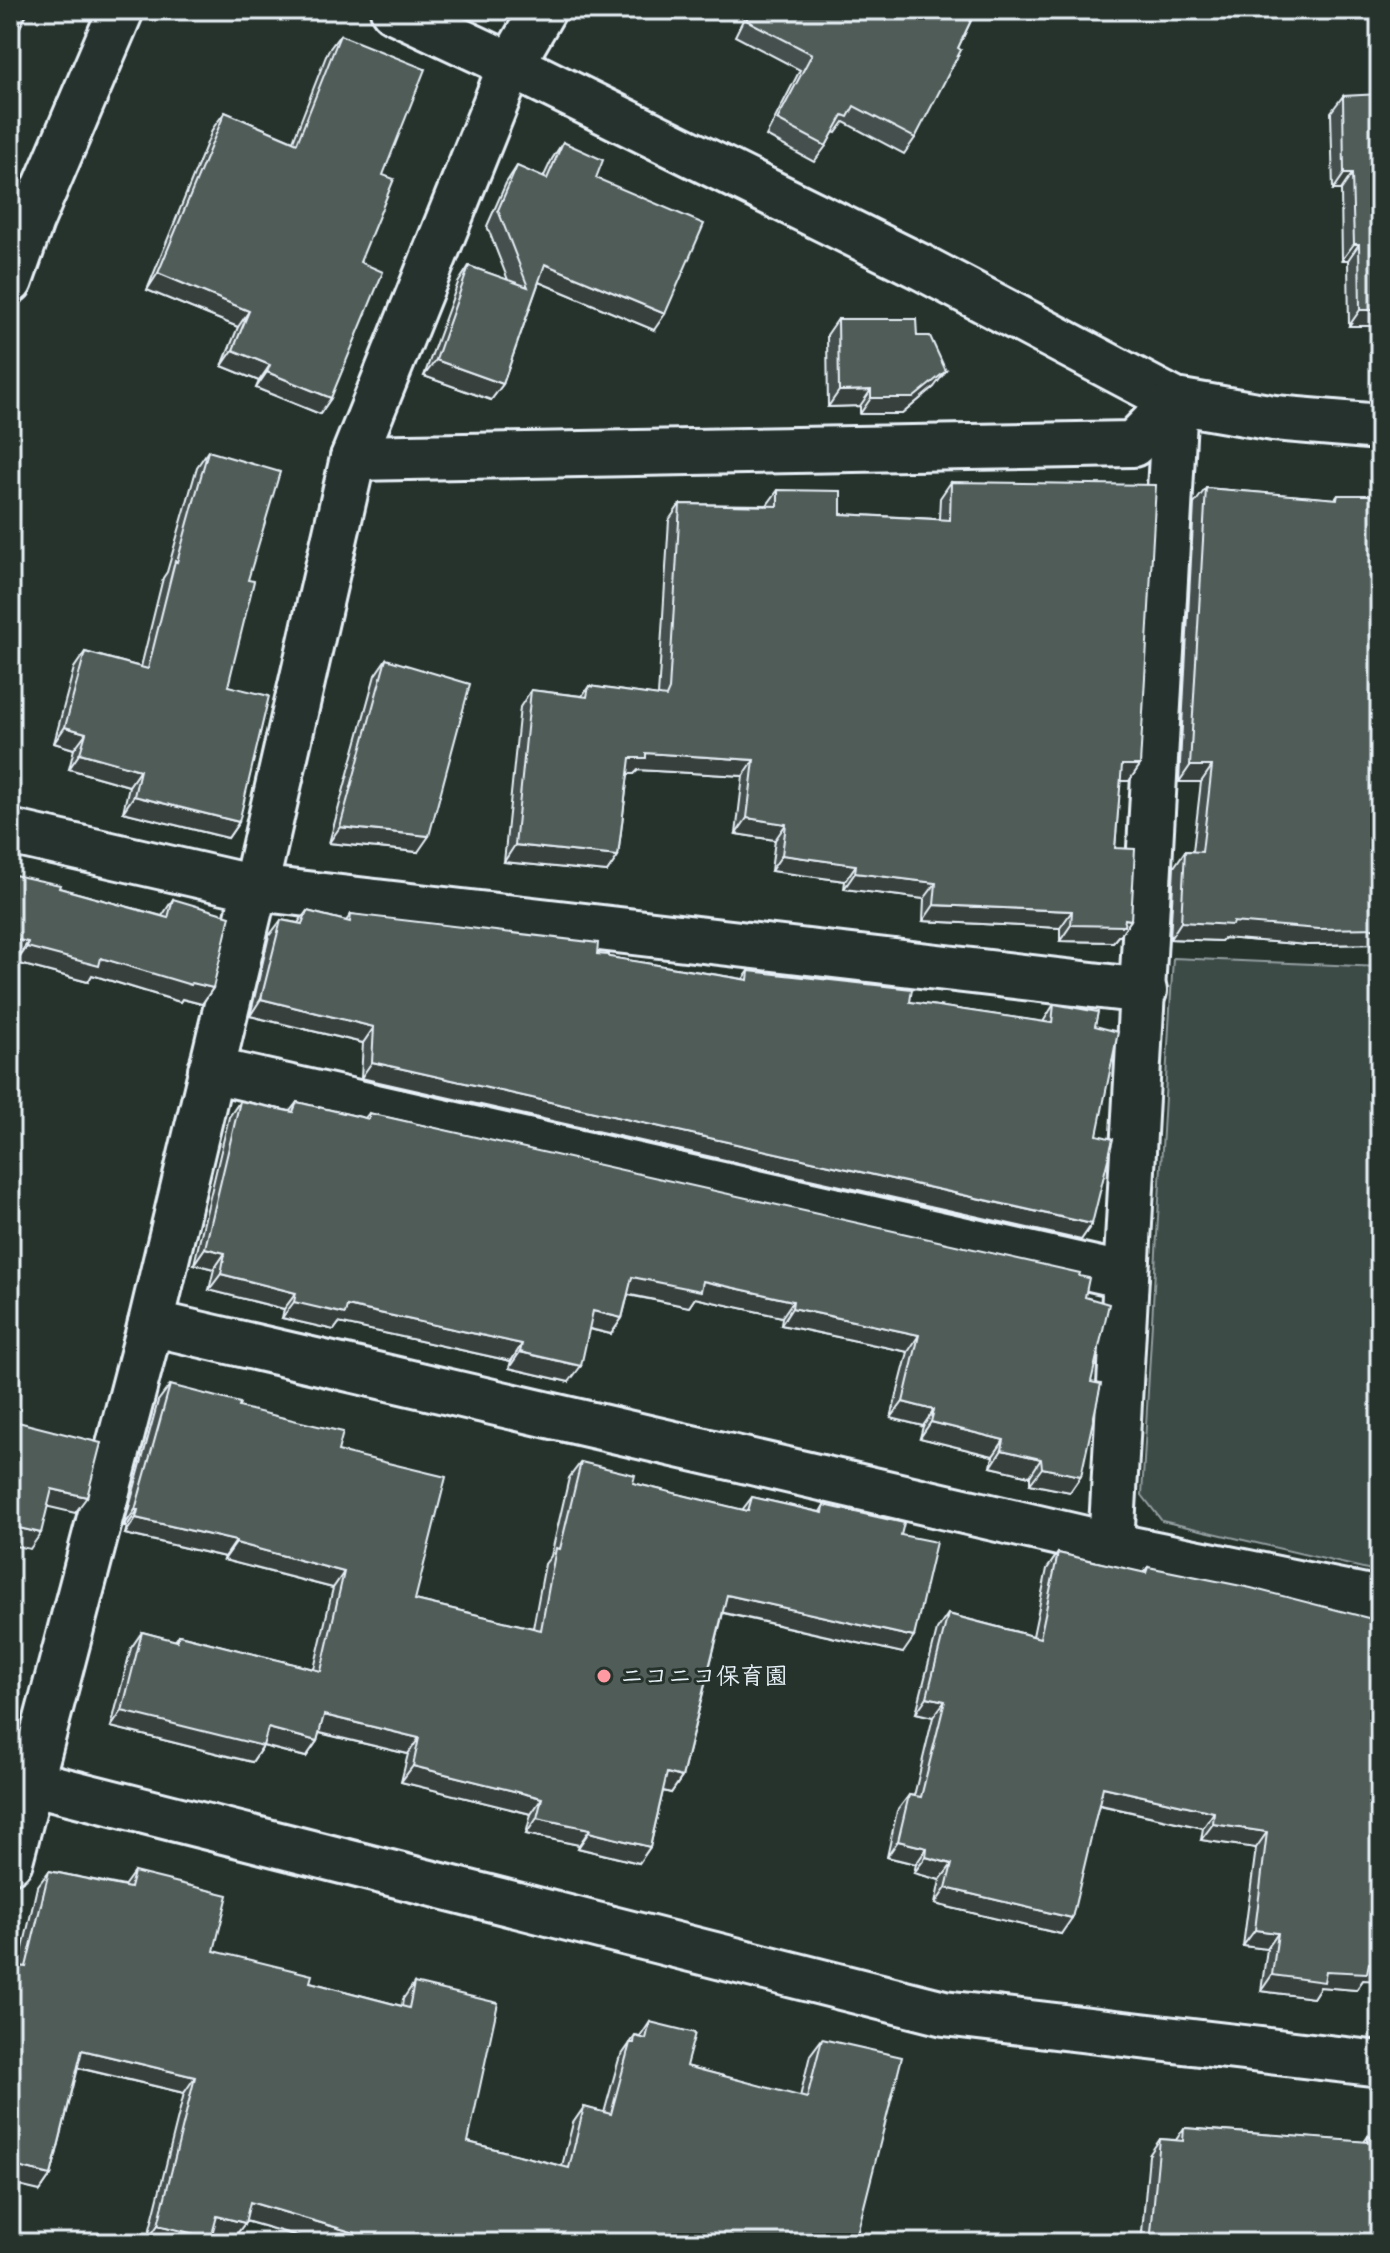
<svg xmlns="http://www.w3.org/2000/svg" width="1390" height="2253" font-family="Sriracha,'Klee One',sans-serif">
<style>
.green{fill:#3e4b47;stroke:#939ea0;stroke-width:2}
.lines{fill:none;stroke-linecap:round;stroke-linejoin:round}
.street-casing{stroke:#e8f1f8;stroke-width:50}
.secondary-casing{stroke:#e8f1f8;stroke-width:50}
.street{stroke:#26332d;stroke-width:44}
.secondary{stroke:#26332d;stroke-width:44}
.wall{fill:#454f4d;stroke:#e8f1f8;stroke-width:2}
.shaded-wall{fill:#38403e;stroke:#e8f1f8;stroke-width:2}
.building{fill:#505c59;stroke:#e8f1f8;stroke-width:2}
.poi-dot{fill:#ff9aa2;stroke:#26332d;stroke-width:3}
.labels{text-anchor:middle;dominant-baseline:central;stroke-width:6;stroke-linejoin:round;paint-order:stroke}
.poi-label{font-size:24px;font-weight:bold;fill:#e8f1f8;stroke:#26332d;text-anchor:start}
</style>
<rect width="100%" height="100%" fill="#26332d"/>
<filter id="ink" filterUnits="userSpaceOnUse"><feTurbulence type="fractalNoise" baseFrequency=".0125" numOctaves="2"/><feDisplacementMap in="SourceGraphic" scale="16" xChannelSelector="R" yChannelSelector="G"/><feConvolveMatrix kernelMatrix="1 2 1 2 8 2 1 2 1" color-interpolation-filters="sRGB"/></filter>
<g filter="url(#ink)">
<polygon class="green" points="1173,958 1380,967 1380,1572 1162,1521 1142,1495"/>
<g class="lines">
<g class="street-casing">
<g id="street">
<polyline points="393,10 511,65 923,268 1175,401 1274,418 1380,427"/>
<polyline points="543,10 511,65 353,458 255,888 1144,991"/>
<polyline points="353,458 1133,444 1175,401"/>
<polyline points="10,832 255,888 151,1323"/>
<polyline points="211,1070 1126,1276"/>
<polyline points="1111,1545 1380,1600"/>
<polyline points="10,1861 151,1323 1111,1545 1175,401"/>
</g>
</g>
<g class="secondary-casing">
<g id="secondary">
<polyline points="10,281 31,221 121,10"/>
<polyline points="10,1777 944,2013 1380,2064"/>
</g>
</g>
<use href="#street" class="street"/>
<use href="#secondary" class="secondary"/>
</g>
<g class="wall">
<polygon points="748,10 976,10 915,138 904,154 844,122 836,133 833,132 826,146 814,162 766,136 800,70 735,36"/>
<polygon points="340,35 383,175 360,262 331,398 320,414 256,388 259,381 222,366 238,327 147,290 213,128 225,112 293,141 328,51"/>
<polygon points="1343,96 1380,326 1349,326 1348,260 1342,260 1341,190 1333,190 1331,112"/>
<polygon points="563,142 596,178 654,330 539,282 503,384 491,400 424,376 458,283 469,266 508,280 487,226 506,183 517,166 543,178 552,159"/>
<polygon points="838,319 917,336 934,387 902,414 860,414 860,406 828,407 827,335"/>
<polygon points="208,451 248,580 228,686 239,822 228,838 123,812 129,786 69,769 74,749 54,743 74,668 85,652 141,667 163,578 167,572 197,467"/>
<polygon points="951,482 1140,765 1129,781 1120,781 1115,848 1131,920 1120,936 1118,936 1113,942 1060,941 1060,928 923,921 924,899 844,889 845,881 771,871 775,840 736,834 743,776 638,770 634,774 628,774 618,856 607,872 504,862 520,707 531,690 582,696 589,686 658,696 669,520 680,504 767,505 778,490 841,514 939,519 940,498"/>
<polygon points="1206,488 1335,499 1338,495 1377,495 1380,490 1380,944 1307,945 1224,938 1221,941 1170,939 1174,867 1185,851 1193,851 1201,782 1179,782 1194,504"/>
<polygon points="386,659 418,852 329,843 375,675"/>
<polygon points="59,888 162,916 173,899 213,988 202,1004 182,999 180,1002 92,975 88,982 16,963 17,958"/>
<polygon points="307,911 346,921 351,914 597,954 609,957 743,979 749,971 910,1002 1043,1022 1054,1004 1095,1026 1097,1135 1092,1224 1081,1240 361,1078 363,1043 250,1016 269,936 281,920 298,923"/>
<polygon points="240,1101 290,1111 297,1102 365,1118 369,1113 1079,1276 1085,1297 1091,1382 1081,1476 1070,1492 1030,1484 1030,1476 991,1467 993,1456 920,1438 923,1426 891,1418 908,1352 781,1325 782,1317 695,1298 689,1307 628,1295 622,1318 611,1334 589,1329 569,1382 509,1368 511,1361 339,1323 334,1330 282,1318 284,1309 209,1290 214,1269 194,1264 229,1117"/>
<polygon points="170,1385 239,1407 338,1451 415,1600 533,1628 545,1564 551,1556 569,1478 581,1462 633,1483 742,1510 752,1497 820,1512 824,1505 901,1535 903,1653 723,1613 682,1777 671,1793 663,1791 650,1847 639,1863 578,1848 579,1845 526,1834 531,1814 401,1782 408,1754 319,1733 317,1741 306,1757 263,1746 252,1762 111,1727 131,1648 142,1632 175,1641 179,1635 314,1669 333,1588 224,1560 225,1557 125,1534 127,1526 124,1526 158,1401"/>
<polygon points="1058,1553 1143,1573 1148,1567 1363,1980 1356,1990 1320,1987 1313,1998 1261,1991 1267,1949 1243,1946 1256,1848 1201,1840 1203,1828 1099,1805 1061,1934 935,1904 940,1880 914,1873 916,1864 887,1857 897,1811 909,1795 914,1796 933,1717 916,1713 937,1630 948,1614 1033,1636 1047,1569"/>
<polygon points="49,1871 124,1886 134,1872 214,1951 310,1982 402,2006 403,1999 414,1983 468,2142 562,2166 573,2123 584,2107 604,2113 619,2059 635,2036 640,2037 650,2022 686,2066 800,2097 810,2055 822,2039 856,2238 881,2243 322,2243 245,2221 233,2239 212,2234 208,2243 154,2243 147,2241 184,2093 78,2068 51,2175 40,2191 19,1966 37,1887"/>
<polygon points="1184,2128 1364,2142 1368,2136 1380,2243 1141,2243 1149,2155 1160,2139 1176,2140"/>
</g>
<g class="shaded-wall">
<polygon points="1344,174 1352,174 1341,190 1333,190"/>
<polygon points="1354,244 1359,244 1348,260 1342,260"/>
<polygon points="545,264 665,314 654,330 534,280"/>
<polygon points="158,273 249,311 238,327 147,290"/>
<polygon points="1360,310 1380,310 1380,326 1349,326"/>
<polygon points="233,350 270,365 259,381 222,366"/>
<polygon points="436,360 503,384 491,400 424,376"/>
<polygon points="946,371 934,387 902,414 860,414 871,398"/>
<polygon points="267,372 331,398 320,414 256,388"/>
<polygon points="871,390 860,406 828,407 839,391"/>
<polygon points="65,727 86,733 74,749 54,743"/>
<polygon points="80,753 140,770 129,786 69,769"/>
<polygon points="646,753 754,760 743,776 638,770 634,774 618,774 630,758"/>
<polygon points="1122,765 1140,765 1129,781 1110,781"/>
<polygon points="1190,766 1212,766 1201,782 1179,782"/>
<polygon points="134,796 239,822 228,838 123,812"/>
<polygon points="747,818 786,824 775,840 736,834"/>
<polygon points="340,827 429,836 418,852 329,843"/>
<polygon points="515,845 618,856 607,872 504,862"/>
<polygon points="782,855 856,865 845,881 771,871"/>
<polygon points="855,873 936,883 924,899 844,889"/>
<polygon points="934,905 1072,911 1060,928 923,921"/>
<polygon points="1125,919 1131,920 1120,936 1118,936 1113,942 1060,941 1071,925"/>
<polygon points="1181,922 1233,922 1380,928 1380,944 1307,945 1224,938 1221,941 1170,939"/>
<polygon points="10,938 28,942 17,958 10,957"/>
<polygon points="27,947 101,958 213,988 202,1004 182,999 180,1002 92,975 88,982 16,963"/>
<polygon points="261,999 374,1027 363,1043 250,1016"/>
<polygon points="372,1062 1092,1224 1081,1240 361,1078"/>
<polygon points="205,1248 225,1253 214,1269 194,1264"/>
<polygon points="221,1274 296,1293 284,1309 209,1290"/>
<polygon points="632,1277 703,1281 793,1301 782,1317 695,1298 689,1307 621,1293"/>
<polygon points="294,1302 347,1306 522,1344 511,1361 339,1323 334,1330 282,1318"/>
<polygon points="792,1308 919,1335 908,1352 781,1325"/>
<polygon points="593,1311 622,1318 611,1334 582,1327"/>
<polygon points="520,1352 581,1366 569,1382 509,1368"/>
<polygon points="903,1402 934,1410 923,1426 891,1418"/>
<polygon points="931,1422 1004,1440 993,1456 920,1438"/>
<polygon points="1002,1450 1041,1459 1030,1476 991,1467"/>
<polygon points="1042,1468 1081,1476 1070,1492 1030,1484"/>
<polygon points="52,1489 87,1497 75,1513 41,1505"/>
<polygon points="135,1510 138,1510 127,1526 124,1526"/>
<polygon points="136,1518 236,1541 225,1557 125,1534"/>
<polygon points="10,1526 41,1533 30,1549 10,1545"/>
<polygon points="236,1543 344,1572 333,1588 224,1560"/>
<polygon points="727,1595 914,1637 903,1653 716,1611"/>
<polygon points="927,1697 945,1701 933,1717 916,1713"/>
<polygon points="122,1711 268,1728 317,1741 306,1757 263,1746 252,1762 111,1727"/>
<polygon points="324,1715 419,1738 408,1754 312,1731"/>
<polygon points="413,1766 542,1798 531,1814 401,1782"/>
<polygon points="667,1773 682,1777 671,1793 656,1789"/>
<polygon points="1103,1787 1214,1812 1203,1828 1092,1803"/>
<polygon points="537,1818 590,1829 579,1845 526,1834"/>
<polygon points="1213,1824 1267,1832 1256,1848 1201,1840"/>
<polygon points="589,1832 650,1847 639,1863 578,1848"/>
<polygon points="898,1841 927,1848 916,1864 887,1857"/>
<polygon points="926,1857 952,1864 940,1880 914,1873"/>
<polygon points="946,1888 1072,1918 1061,1934 935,1904"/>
<polygon points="1255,1930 1278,1933 1267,1949 1243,1946"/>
<polygon points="1369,1963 1380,1964 1380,1981 1363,1980 1356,1990 1320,1987 1313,1998 1261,1991 1272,1975 1326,1971"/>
<polygon points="82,2050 195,2077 184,2093 71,2066"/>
<polygon points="10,2165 51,2175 40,2191 10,2184"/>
<polygon points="250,2202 355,2233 348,2243 322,2243 239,2219"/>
<polygon points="217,2216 245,2223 233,2239 205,2232"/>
<polygon points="158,2225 211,2238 208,2243 154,2243 147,2241"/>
</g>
<g class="building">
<polygon points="10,10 29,10 10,46"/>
<polygon points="751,10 976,10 958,48 961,50 915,138 854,106 848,117 843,115 826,146 777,120 812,54 746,20"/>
<polygon points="340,35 425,69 383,175 394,179 360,262 383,272 331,398 267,372 270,365 233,350 249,311 158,273 225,112 297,143"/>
<polygon points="1380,94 1380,310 1360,310 1359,244 1354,244 1352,174 1344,174 1343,96"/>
<polygon points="563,142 603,160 596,178 704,224 665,314 545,264 503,384 436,360 469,266 528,287 498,210 517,166 547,179"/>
<polygon points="838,319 916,319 917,336 930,336 946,371 913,398 871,398 871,390 839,391"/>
<polygon points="208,451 280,472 248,580 254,581 228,686 269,696 239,822 134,796 140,770 80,753 86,733 65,727 85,652 148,669 175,561 177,562"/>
<polygon points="951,482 1156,485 1140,765 1122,765 1115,848 1135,849 1131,920 1125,919 1124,926 1071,925 1072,911 934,905 936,883 855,873 856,865 782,855 786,824 747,818 754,760 646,753 646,758 630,758 618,856 515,845 531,690 587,697 589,686 666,697 669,690 680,504 778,506 778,490 841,491 841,514 950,520"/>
<polygon points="1206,488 1337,499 1338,495 1380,495 1380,928 1319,929 1233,922 1232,925 1181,922 1185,851 1202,852 1212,766 1190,766"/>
<polygon points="386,659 470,684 429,836 340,827"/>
<polygon points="10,874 60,885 59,888 168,918 173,899 230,916 213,988 192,983 191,985 101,958 99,966 27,947 28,942 10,938"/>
<polygon points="307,911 350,922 351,914 598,943 597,954 609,955 609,957 748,980 749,971 912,989 910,1002 1052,1023 1054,1004 1098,1012 1095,1026 1118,1032 1097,1135 1113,1139 1092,1224 372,1062 374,1027 261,999 281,920 302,924"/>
<polygon points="240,1101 293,1112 297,1102 369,1119 369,1113 1080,1273 1079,1276 1089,1278 1085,1297 1109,1304 1091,1382 1101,1384 1081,1476 1042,1468 1041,1459 1002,1450 1004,1440 931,1422 934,1410 903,1402 919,1335 792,1308 793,1301 703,1281 701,1291 632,1277 622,1318 593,1311 581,1366 520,1352 522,1344 347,1306 345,1314 294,1302 296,1293 221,1274 225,1253 205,1248"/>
<polygon points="170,1385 240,1403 239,1407 343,1432 338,1451 446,1477 415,1600 541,1630 556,1548 560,1549 581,1462 635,1475 633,1483 748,1511 752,1497 823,1513 824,1505 904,1523 901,1535 936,1542 914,1637 727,1595 682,1777 667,1773 650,1847 589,1832 590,1829 537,1818 542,1798 413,1766 419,1738 324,1715 317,1741 268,1728 263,1746 122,1711 142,1632 177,1641 179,1635 321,1671 344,1572 236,1543 236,1541 136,1518 138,1510 135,1510"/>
<polygon points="10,1420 101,1443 87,1497 52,1489 41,1533 10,1526"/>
<polygon points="1058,1553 1146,1573 1148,1567 1251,1588 1380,1621 1380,1964 1369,1963 1367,1973 1326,1971 1324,1982 1272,1975 1278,1933 1255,1930 1267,1832 1213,1824 1214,1812 1103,1787 1072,1918 946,1888 952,1864 926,1857 927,1848 898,1841 909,1795 921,1797 945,1701 927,1697 948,1614 1040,1638"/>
<polygon points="49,1871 130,1888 134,1872 228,1895 214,1951 312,1975 310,1982 409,2008 414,1983 498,2003 468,2142 569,2168 584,2107 611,2114 630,2043 634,2043 635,2036 646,2039 650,2022 695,2033 686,2066 807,2098 822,2039 902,2057 856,2238 881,2243 352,2243 355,2233 250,2202 245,2223 217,2216 211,2238 158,2225 195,2077 82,2050 51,2175 10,2165 10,1964 26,1967"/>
<polygon points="1184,2128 1368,2142 1368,2136 1380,2136 1380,2243 1150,2243 1160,2139 1183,2141"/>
</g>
</g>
<circle class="poi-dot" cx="604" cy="1676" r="8"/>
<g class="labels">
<g class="poi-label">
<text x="620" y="1676">ニコニコ保育園</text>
</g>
</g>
<rect width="1390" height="2253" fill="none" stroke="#26332d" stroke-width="40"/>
<rect x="20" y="20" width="1350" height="2213" fill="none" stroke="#e8f1f8" stroke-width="3" filter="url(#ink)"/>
</svg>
